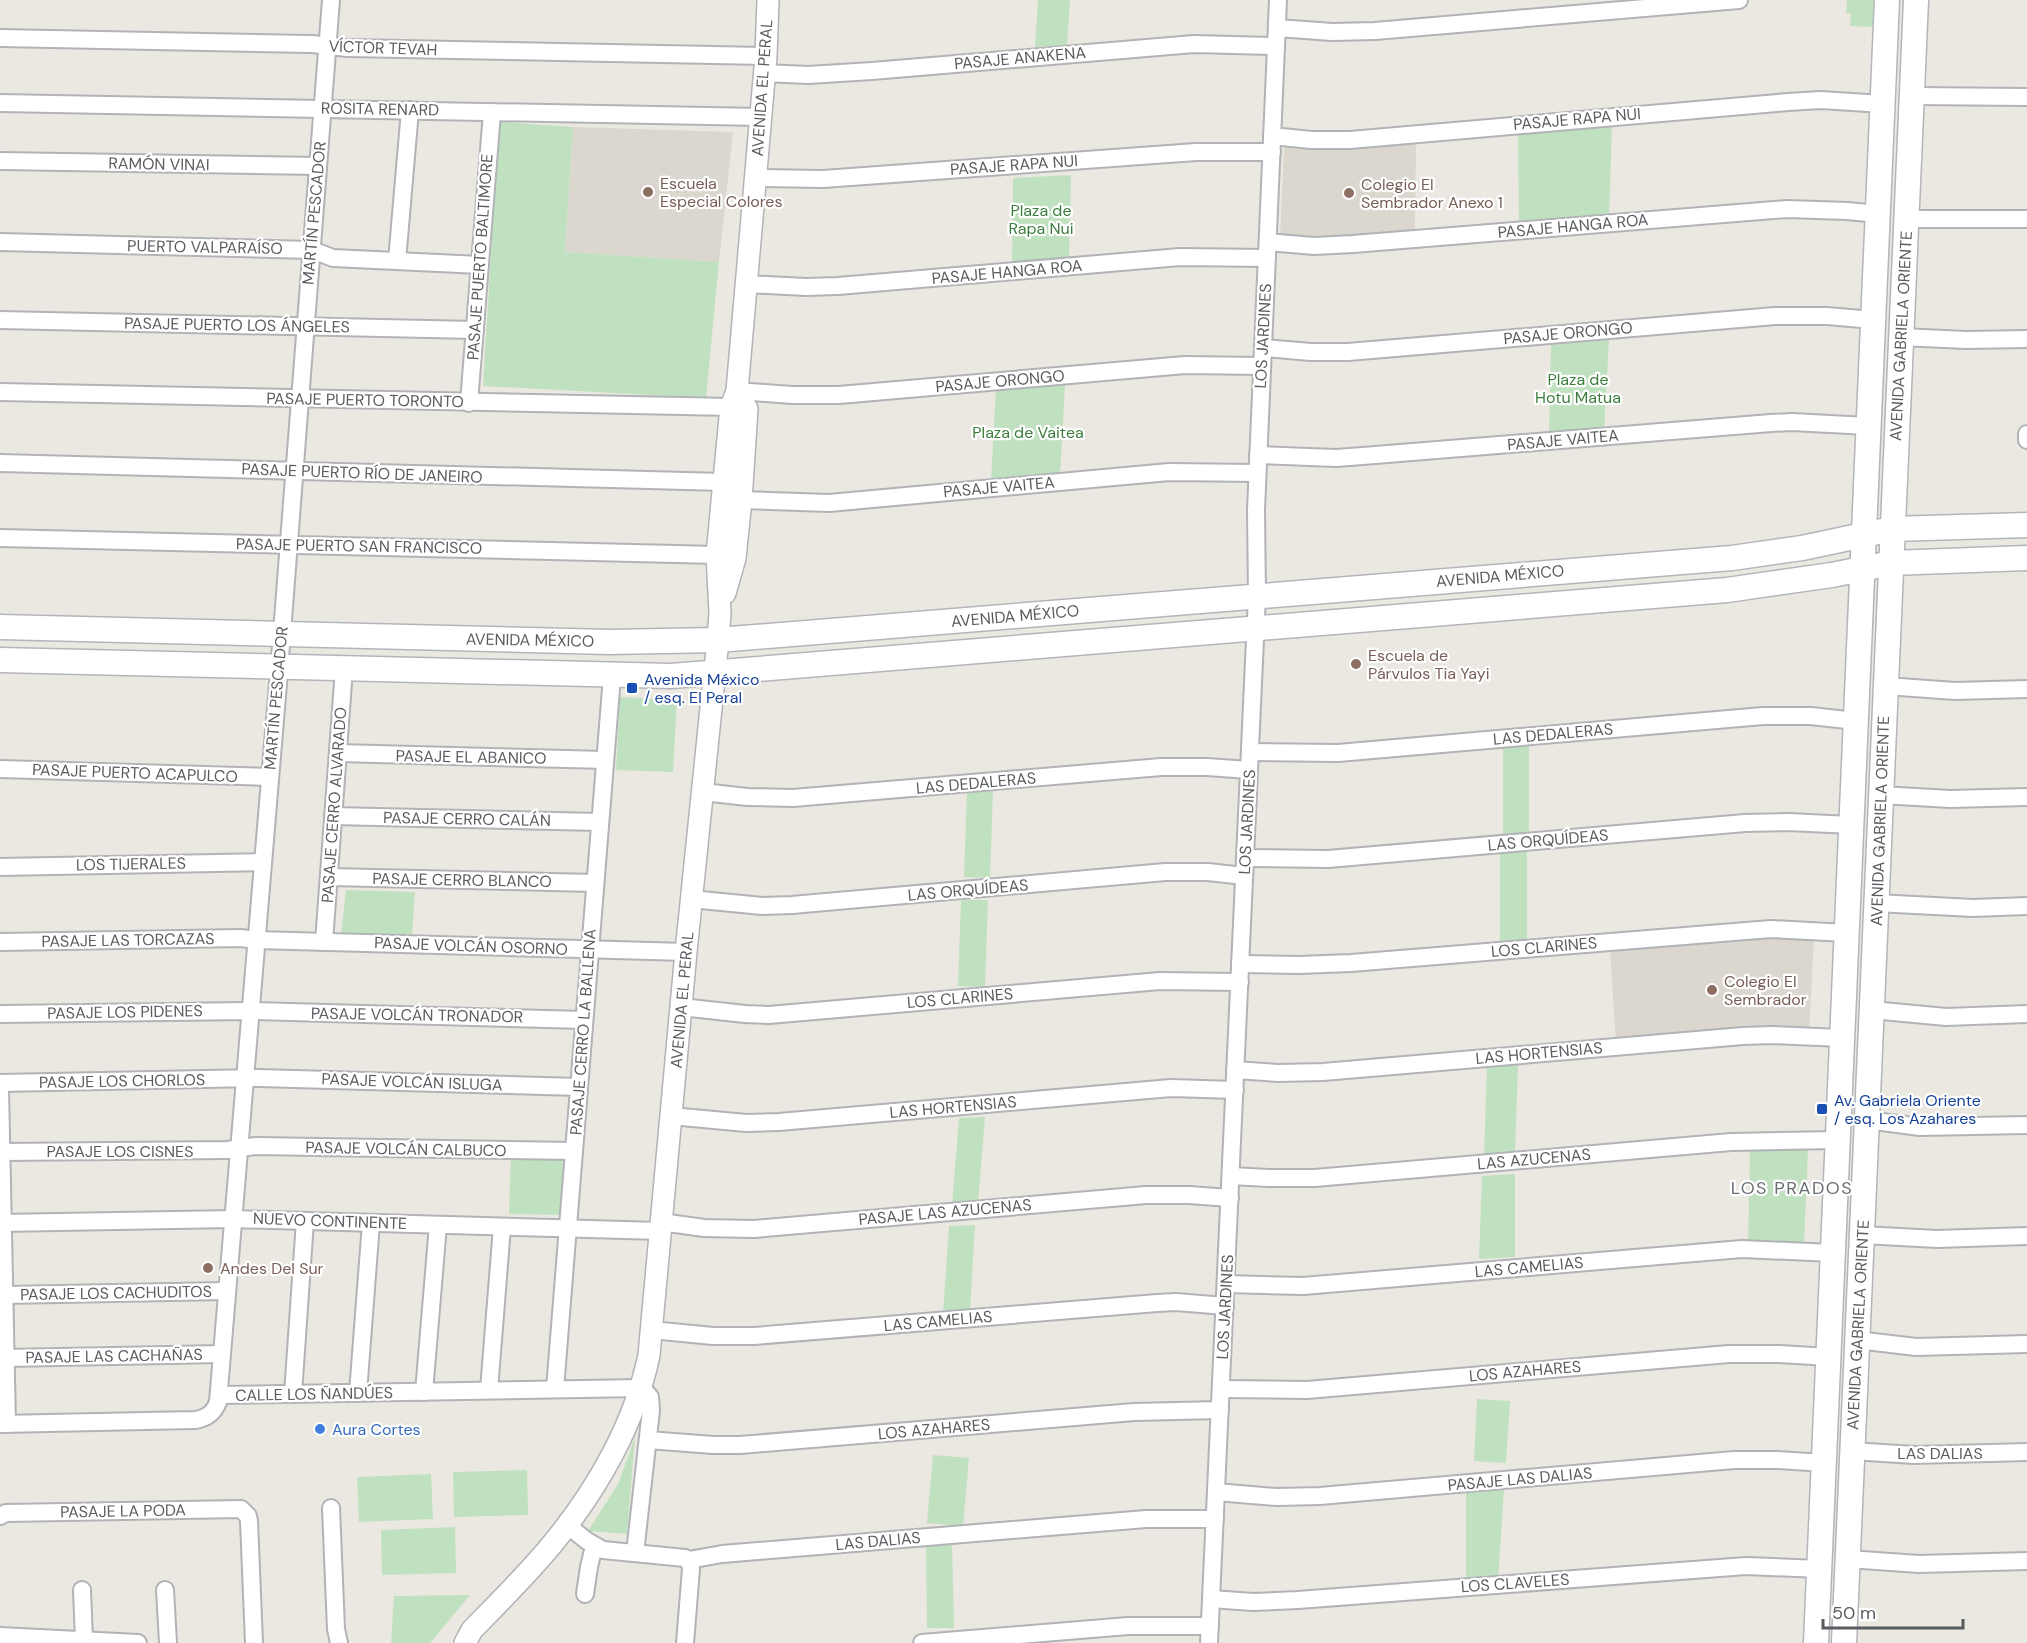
<svg xmlns="http://www.w3.org/2000/svg" width="2027" height="1643" font-family="'DM Sans',sans-serif">
<style>
.education{fill:#dbd7cf}
.green{fill:#c0e1bf}
.lines{fill:none;stroke-linecap:round;stroke-linejoin:round}
.minor-casing{stroke:#b1b3b7;stroke-width:20}
.tertiary-casing{stroke:#b1b3b7;stroke-width:24}
.secondary-casing{stroke:#b2b5ba;stroke-width:27}
.minor{stroke:#fff;stroke-width:16}
.tertiary{stroke:#fff;stroke-width:21}
.secondary{stroke:#fff;stroke-width:24}
.education-dot{fill:#8d6e63;stroke:#fff;stroke-width:2}
.transit-dot{fill:#1a4fb4;stroke:#fff;stroke-width:2}
.shop-dot{fill:#3f7fe0;stroke:#fff;stroke-width:2}
.labels{text-anchor:middle;dominant-baseline:central;stroke-width:4.5;stroke-linejoin:round;paint-order:stroke}
.street-label{font-size:16px;fill:#595c60;stroke:#fff}
.education-label{font-size:16px;fill:#785e54;stroke:#fff;text-anchor:start}
.park-label{font-size:16px;fill:#3b7d3c;stroke:#fff}
.transit-label{font-size:16px;fill:#164399;stroke:#fff;text-anchor:start}
.shop-label{font-size:16px;fill:#366cbe;stroke:#fff;text-anchor:start}
.neighbourhood-label{font-size:18px;letter-spacing:1.5px;fill:#6a6e72;stroke:#fff}
</style>
<rect width="100%" height="100%" fill="#ebe8e1"/>
<g class="education">
<polygon points="573,127 733,132 719,262 565,252"/>
<polygon points="1416,142 1415,235 1332,242 1280,237 1284,148 1330,150"/>
<polygon points="1772,938 1814,940 1809,1031 1730,1029 1616,1043 1610,951"/>
</g>
<g class="green">
<polygon points="1038,0 1070,0 1067,45 1035,47"/>
<polygon points="1847,0 1877,0 1875,27 1850,26 1851,14 1846,13"/>
<polygon points="499,122 573,127 565,252 719,262 706,398 483,386"/>
<polygon points="1612,126 1609,218 1519,223 1518,135"/>
<polygon points="1071,175 1069,260 1012,264 1013,178"/>
<polygon points="1609,340 1604,431 1549,434 1551,345"/>
<polygon points="1065,384 1060,476 991,482 996,388"/>
<polygon points="620,697 677,700 673,772 616,770"/>
<polygon points="1503,743 1529,743 1529,835 1503,834"/>
<polygon points="967,790 993,791 990,878 964,877"/>
<rect x="1500" y="849" width="27" height="92"/>
<polygon points="346,890 415,892 412,937 341,937"/>
<polygon points="961,900 988,900 985,987 958,986"/>
<polygon points="1518,1065 1515,1153 1484,1156 1487,1067"/>
<polygon points="985,1117 978,1204 952,1205 959,1118"/>
<polygon points="1750,1149 1808,1150 1804,1243 1748,1242"/>
<polygon points="511,1157 563,1159 562,1215 509,1214"/>
<polygon points="1515,1174 1515,1257 1479,1259 1482,1176"/>
<polygon points="975,1225 970,1312 943,1314 949,1226"/>
<polygon points="1477,1399 1510,1401 1506,1463 1474,1461"/>
<polygon points="635,1437 627,1534 588,1531 618,1484"/>
<polygon points="933,1455 969,1458 963,1526 927,1523"/>
<polygon points="527,1470 528,1515 454,1517 453,1472"/>
<polygon points="431,1474 433,1519 359,1522 357,1477"/>
<polygon points="1504,1490 1498,1579 1466,1583 1466,1491"/>
<polygon points="455,1527 456,1573 382,1575 381,1530"/>
<polygon points="926,1541 952,1541 954,1628 927,1628"/>
<polygon points="470,1595 430,1643 391,1643 394,1596"/>
</g>
<g class="lines">
<g class="minor-casing">
<g id="minor">
<polyline points="1277,28 1332,32 1375,31 1739,0"/>
<polyline points="0,38 312,44 347,48 766,56"/>
<polyline points="764,73 808,75 872,71 1194,44 1276,46"/>
<polyline points="1912,96 2027,97"/>
<polyline points="0,103 761,117"/>
<polyline points="1272,136 1311,140 1350,140 1788,102 1821,100 1883,104"/>
<polyline points="0,161 318,166"/>
<polyline points="756,178 823,179 1196,152 1272,152"/>
<polyline points="1906,219 2027,219"/>
<polyline points="0,242 312,250 333,258 480,265"/>
<polyline points="1268,242 1314,246 1353,244 1787,209 1847,211 1878,214"/>
<polyline points="397,261 410,110"/>
<polyline points="746,284 806,287 838,286 1180,257 1267,258"/>
<polyline points="0,320 475,330"/>
<polyline points="1901,337 1966,340 2027,339"/>
<polyline points="1263,348 1311,352 1348,352 1775,316 1827,316 1873,320"/>
<polyline points="737,391 792,395 839,395 1185,365 1262,366"/>
<polyline points="0,392 731,407"/>
<polyline points="469,403 492,112"/>
<polyline points="2027,434 2027,440"/>
<polyline points="1258,455 1336,458 1363,456 1771,423 1792,422 1868,426"/>
<polyline points="0,463 723,482"/>
<polyline points="741,500 829,503 1169,472 1257,473"/>
<polyline points="0,538 717,555"/>
<polyline points="1886,686 1955,691 2027,689"/>
<polyline points="1250,752 1338,753 1763,716 1811,716 1856,721"/>
<polyline points="338,753 605,760"/>
<polyline points="0,769 270,777"/>
<polyline points="703,792 747,797 793,798 1161,767 1207,767 1249,770"/>
<polyline points="1881,795 1950,799 2027,797"/>
<polyline points="333,816 600,822"/>
<polyline points="1245,858 1328,859 1745,823 1788,822 1851,825"/>
<polyline points="0,867 263,862"/>
<polyline points="329,877 595,883"/>
<polyline points="691,899 762,906 792,905 1165,872 1208,872 1244,876"/>
<polyline points="1876,903 1973,908 2027,906"/>
<polyline points="0,942 241,938 256,940 686,952"/>
<polyline points="324,942 344,669"/>
<polyline points="1240,964 1299,965 1351,963 1771,929 1847,933"/>
<polyline points="681,1007 745,1014 769,1015 1160,981 1240,982"/>
<polyline points="1872,1010 1946,1017 2027,1014"/>
<polyline points="0,1014 250,1011 584,1020"/>
<polyline points="1235,1070 1278,1073 1323,1072 1743,1036 1773,1035 1842,1038"/>
<polyline points="0,1083 258,1078 579,1087"/>
<polyline points="0,1089 7,1424"/>
<polyline points="671,1116 746,1123 779,1122 1171,1088 1235,1090"/>
<polyline points="1867,1120 1920,1127 2027,1125"/>
<polyline points="1,1152 227,1150 256,1146 574,1151"/>
<polyline points="1231,1176 1269,1178 1315,1178 1731,1142 1838,1140"/>
<polyline points="661,1222 704,1228 754,1229 1146,1195 1189,1195 1230,1198"/>
<polyline points="0,1223 233,1219 660,1231"/>
<polyline points="1862,1235 1937,1239 2027,1236"/>
<polyline points="1226,1284 1303,1286 1742,1249 1833,1253"/>
<polyline points="4,1295 227,1291"/>
<polyline points="651,1330 713,1336 754,1336 1157,1303 1176,1302 1225,1306"/>
<polyline points="1857,1340 1916,1347 2027,1344"/>
<polyline points="5,1358 222,1354"/>
<polyline points="555,1389 612,676"/>
<polyline points="1221,1389 1307,1390 1729,1354 1779,1354 1829,1357"/>
<polyline points="489,1390 502,1227"/>
<polyline points="424,1392 438,1225"/>
<polyline points="358,1393 371,1223"/>
<polyline points="293,1394 305,1221"/>
<polyline points="219,1395 642,1388 650,1397 651,1410 635,1553"/>
<path d="M0,1424L195,1420C207,1418 214,1413 218,1402L278,684L331,0"/>
<polyline points="648,1440 713,1445 740,1445 1134,1412 1220,1410"/>
<polyline points="1852,1451 1914,1455 2027,1452"/>
<polyline points="1216,1492 1276,1497 1320,1496 1734,1460 1777,1460 1824,1463"/>
<polyline points="331,1508 336,1629 339,1643"/>
<polyline points="0,1516 6,1513 241,1509 248,1516 249,1521 254,1643"/>
<polyline points="567,1525 587,1541 603,1550 685,1558 689,1560 722,1554 1146,1519 1215,1519"/>
<polyline points="1848,1559 1919,1564 2027,1561"/>
<polyline points="82,1590 84,1640"/>
<polyline points="165,1590 168,1643"/>
<polyline points="585,1594 589,1567 594,1546"/>
<polyline points="1211,1599 1253,1602 1298,1600 1746,1566 1820,1569"/>
<polyline points="0,1636 138,1643"/>
<polyline points="685,1643 691,1569 689,1560"/>
<polyline points="922,1643 1128,1626 1210,1626"/>
<polyline points="1209,1643 1257,596 1256,510 1278,0"/>
</g>
</g>
<g class="tertiary-casing">
<g id="tertiary">
<polyline points="725,593 735,558 741,500 747,409 737,391"/>
<path d="M465,1643L472,1630C500,1601 529,1573 554,1542C598,1488 635,1423 649,1355L686,952L718,640L720,613L717,555L731,407L737,391L766,56L768,0"/>
</g>
</g>
<g class="secondary-casing">
<g id="secondary">
<polyline points="0,627 609,642 718,640 1732,558 1802,548 1892,529 2027,525"/>
<polyline points="0,660 671,676 1727,590 1832,575 1891,563 2027,558"/>
<polyline points="1816,1643 1887,0"/>
<polyline points="1844,1643 1916,0"/>
</g>
</g>
<use href="#minor" class="minor"/>
<use href="#tertiary" class="tertiary"/>
<use href="#secondary" class="secondary"/>
</g>
<g class="education-dot">
<circle cx="648" cy="192" r="6"/>
<circle cx="1349" cy="193" r="6"/>
<circle cx="1356" cy="664" r="6"/>
<circle cx="1712" cy="990" r="6"/>
<circle cx="208" cy="1268" r="6"/>
</g>
<g class="transit-dot">
<rect x="626" y="682" width="12" height="12" rx="3"/>
<rect x="1816" y="1103" width="12" height="12" rx="3"/>
</g>
<circle class="shop-dot" cx="320" cy="1429" r="6"/>
<g class="labels">
<g class="street-label">
<text transform="translate(383 48) rotate(2)">VÍCTOR TEVAH</text>
<text transform="translate(1020 58) rotate(-5)">PASAJE ANAKENA</text>
<text transform="translate(762 88) rotate(-86)">AVENIDA EL PERAL</text>
<text transform="translate(380 109) rotate(1)">ROSITA RENARD</text>
<text transform="translate(1577 119) rotate(-5)">PASAJE RAPA NUI</text>
<text transform="translate(159 164) rotate(1)">RAMÓN VINAI</text>
<text transform="translate(1014 165) rotate(-4)">PASAJE RAPA NUI</text>
<text transform="translate(314 213) rotate(-85)">MARTÍN PESCADOR</text>
<text transform="translate(1573 226) rotate(-5)">PASAJE HANGA ROA</text>
<text transform="translate(205 247) rotate(1)">PUERTO VALPARAÍSO</text>
<text transform="translate(480 257) rotate(-86)">PASAJE PUERTO BALTIMORE</text>
<text transform="translate(1007 272) rotate(-5)">PASAJE HANGA ROA</text>
<text transform="translate(237 325) rotate(1)">PASAJE PUERTO LOS ÁNGELES</text>
<text transform="translate(1568 333) rotate(-5)">PASAJE ORONGO</text>
<text transform="translate(1263 336) rotate(-87)">LOS JARDINES</text>
<text transform="translate(1901 336) rotate(-87)">AVENIDA GABRIELA ORIENTE</text>
<text transform="translate(1000 381) rotate(-5)">PASAJE ORONGO</text>
<text transform="translate(365 400) rotate(1)">PASAJE PUERTO TORONTO</text>
<text transform="translate(1563 440) rotate(-5)">PASAJE VAITEA</text>
<text transform="translate(362 473) rotate(2)">PASAJE PUERTO RÍO DE JANEIRO</text>
<text transform="translate(999 487) rotate(-5)">PASAJE VAITEA</text>
<text transform="translate(359 546) rotate(1)">PASAJE PUERTO SAN FRANCISCO</text>
<text transform="translate(1500 576) rotate(-5)">AVENIDA MÉXICO</text>
<text transform="translate(1015 616) rotate(-5)">AVENIDA MÉXICO</text>
<text transform="translate(530 640) rotate(1)">AVENIDA MÉXICO</text>
<text transform="translate(276 698) rotate(-85)">MARTÍN PESCADOR</text>
<text transform="translate(1553 734) rotate(-5)">LAS DEDALERAS</text>
<text transform="translate(471 757) rotate(1)">PASAJE EL ABANICO</text>
<text transform="translate(135 773) rotate(2)">PASAJE PUERTO ACAPULCO</text>
<text transform="translate(976 783) rotate(-5)">LAS DEDALERAS</text>
<text transform="translate(334 805) rotate(-86)">PASAJE CERRO ALVARADO</text>
<text transform="translate(467 819) rotate(1)">PASAJE CERRO CALÁN</text>
<text transform="translate(1880 821) rotate(-88)">AVENIDA GABRIELA ORIENTE</text>
<text transform="translate(1247 822) rotate(-87)">LOS JARDINES</text>
<text transform="translate(1548 840) rotate(-5)">LAS ORQUÍDEAS</text>
<text transform="translate(131 864) rotate(-1)">LOS TIJERALES</text>
<text transform="translate(462 880) rotate(1)">PASAJE CERRO BLANCO</text>
<text transform="translate(968 890) rotate(-5)">LAS ORQUÍDEAS</text>
<text transform="translate(128 940) rotate(-1)">PASAJE LAS TORCAZAS</text>
<text transform="translate(471 946) rotate(2)">PASAJE VOLCÁN OSORNO</text>
<text transform="translate(1544 947) rotate(-5)">LOS CLARINES</text>
<text transform="translate(960 998) rotate(-5)">LOS CLARINES</text>
<text transform="translate(682 1000) rotate(-85)">AVENIDA EL PERAL</text>
<text transform="translate(125 1012) rotate(-1)">PASAJE LOS PIDENES</text>
<text transform="translate(417 1015) rotate(1)">PASAJE VOLCÁN TRONADOR</text>
<text transform="translate(583 1032) rotate(-86)">PASAJE CERRO LA BALLENA</text>
<text transform="translate(1539 1053) rotate(-5)">LAS HORTENSIAS</text>
<text transform="translate(122 1081) rotate(-1)">PASAJE LOS CHORLOS</text>
<text transform="translate(412 1082) rotate(2)">PASAJE VOLCÁN ISLUGA</text>
<text transform="translate(953 1107) rotate(-5)">LAS HORTENSIAS</text>
<text transform="translate(406 1149) rotate(1)">PASAJE VOLCÁN CALBUCO</text>
<text x="120" y="1151">PASAJE LOS CISNES</text>
<text transform="translate(1534 1159) rotate(-5)">LAS AZUCENAS</text>
<text transform="translate(945 1212) rotate(-5)">PASAJE LAS AZUCENAS</text>
<text transform="translate(330 1221) rotate(2)">NUEVO CONTINENTE</text>
<text transform="translate(1529 1267) rotate(-5)">LAS CAMELIAS</text>
<text transform="translate(116 1293) rotate(-1)">PASAJE LOS CACHUDITOS</text>
<text transform="translate(1225 1307) rotate(-87)">LOS JARDINES</text>
<text transform="translate(938 1321) rotate(-5)">LAS CAMELIAS</text>
<text transform="translate(1858 1325) rotate(-87)">AVENIDA GABRIELA ORIENTE</text>
<text transform="translate(114 1356) rotate(-1)">PASAJE LAS CACHAÑAS</text>
<text transform="translate(1525 1371) rotate(-5)">LOS AZAHARES</text>
<text transform="translate(314 1394) rotate(-1)">CALLE LOS ÑANDÚES</text>
<text transform="translate(934 1429) rotate(-5)">LOS AZAHARES</text>
<text x="1940" y="1453">LAS DALIAS</text>
<text transform="translate(1520 1479) rotate(-5)">PASAJE LAS DALIAS</text>
<text transform="translate(123 1511) rotate(-1)">PASAJE LA PODA</text>
<text transform="translate(878 1541) rotate(-5)">LAS DALIAS</text>
<text transform="translate(1515 1583) rotate(-4)">LOS CLAVELES</text>
</g>
<g class="education-label">
<text x="660" y="183">Escuela<tspan x="660" dy="18">Especial Colores</tspan></text>
<text x="1361" y="184">Colegio El<tspan x="1361" dy="18">Sembrador Anexo 1</tspan></text>
<text x="1368" y="655">Escuela de<tspan x="1368" dy="18">Párvulos Tia Yayi</tspan></text>
<text x="1724" y="981">Colegio El<tspan x="1724" dy="18">Sembrador</tspan></text>
<text x="220" y="1268">Andes Del Sur</text>
</g>
<g class="park-label">
<text x="1041" y="210">Plaza de<tspan x="1041" dy="18">Rapa Nui</tspan></text>
<text x="1578" y="379">Plaza de<tspan x="1578" dy="18">Hotu Matua</tspan></text>
<text x="1028" y="432">Plaza de Vaitea</text>
</g>
<g class="transit-label">
<text x="644" y="679">Avenida México<tspan x="644" dy="18">/ esq. El Peral</tspan></text>
<text x="1834" y="1100">Av. Gabriela Oriente<tspan x="1834" dy="18">/ esq. Los Azahares</tspan></text>
</g>
<g class="shop-label">
<text x="332" y="1429">Aura Cortes</text>
</g>
<g class="neighbourhood-label">
<text x="1792" y="1188">LOS PRADOS</text>
</g>
</g>
<path d="M1823 1619v9h140v-9" fill="none" stroke="#595c60" stroke-width="3"/>
<text x="1832" y="1619" font-size="18" fill="#595c60" stroke="#ffffff" stroke-width="4.5" paint-order="stroke">50 m</text>
</svg>
